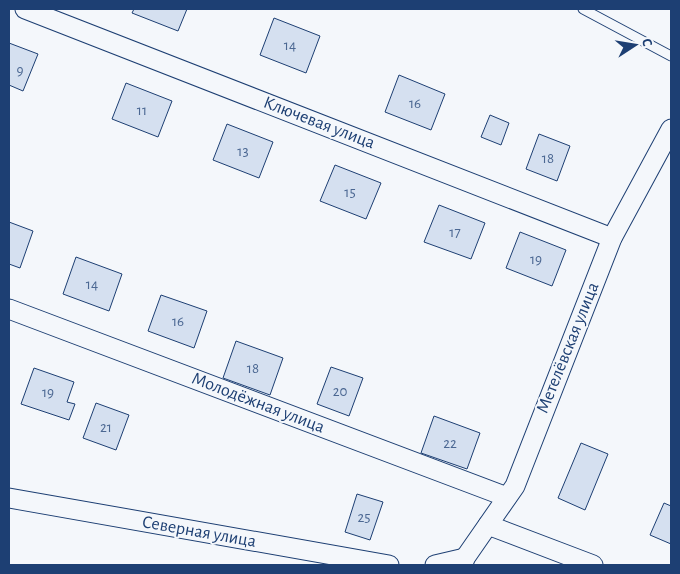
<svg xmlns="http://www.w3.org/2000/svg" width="680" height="574" font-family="'Alegreya Sans',sans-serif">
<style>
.building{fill:#d5e0f0;stroke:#1d3f73}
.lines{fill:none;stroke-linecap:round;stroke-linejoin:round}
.service-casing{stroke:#1d3f73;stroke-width:11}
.minor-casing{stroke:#1d3f73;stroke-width:21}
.service{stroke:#f4f7fb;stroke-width:9}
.minor{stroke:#f4f7fb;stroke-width:19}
.labels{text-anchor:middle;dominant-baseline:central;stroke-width:4;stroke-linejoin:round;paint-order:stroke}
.number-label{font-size:15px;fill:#4b6792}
.street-label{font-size:18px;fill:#1d3f73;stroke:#f4f7fb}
</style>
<rect width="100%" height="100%" fill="#f4f7fb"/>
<g class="building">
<polygon points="134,9 187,9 178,31 132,13"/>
<polygon points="274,18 320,36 306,73 260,55"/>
<polygon points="9,43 38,54 23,91 9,85"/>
<polygon points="399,75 445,94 431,130 385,112"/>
<polygon points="126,83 172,101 158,137 112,119"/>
<polygon points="490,115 509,123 501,145 481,137"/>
<polygon points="227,124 273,142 259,178 213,160"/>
<polygon points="539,134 570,146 557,181 526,169"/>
<polygon points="335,165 381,183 366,219 320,201"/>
<polygon points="439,205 485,223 471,259 424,242"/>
<polygon points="9,222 33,231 20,268 9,264"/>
<polygon points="520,232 566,250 552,286 506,268"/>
<polygon points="76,257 122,274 109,311 63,294"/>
<polygon points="161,295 207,311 194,348 148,331"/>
<polygon points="236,341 283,358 270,395 223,378"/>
<polygon points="331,367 363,378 349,416 317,404"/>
<polygon points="34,368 74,382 67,402 75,404 69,420 21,404"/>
<polygon points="96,403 129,415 116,450 83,438"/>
<polygon points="434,416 480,433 467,469 421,453"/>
<polygon points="581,443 608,454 585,510 558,498"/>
<polygon points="357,494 383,502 370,540 345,532"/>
<polygon points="664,503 671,506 671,544 650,535"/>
</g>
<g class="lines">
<g class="service-casing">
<polyline id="service" points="583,9 671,56"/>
</g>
<g class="minor-casing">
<g id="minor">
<polyline points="25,9 612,238"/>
<polyline points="9,309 507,497"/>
<polyline points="9,498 389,565"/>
<polyline points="488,525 593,565"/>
<polyline points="435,565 465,558"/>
<polyline points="463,565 465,558 515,486 612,238 671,129"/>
</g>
</g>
<use href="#service" class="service"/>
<use href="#minor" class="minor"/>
</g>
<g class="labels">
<g class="number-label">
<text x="290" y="45">14</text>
<text x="20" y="70">9</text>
<text x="415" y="103">16</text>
<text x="142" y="110">11</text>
<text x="243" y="151">13</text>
<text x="548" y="158">18</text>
<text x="350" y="192">15</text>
<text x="455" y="232">17</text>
<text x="536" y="259">19</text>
<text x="92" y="284">14</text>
<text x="178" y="321">16</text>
<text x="253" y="368">18</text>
<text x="340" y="391">20</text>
<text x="48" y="392">19</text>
<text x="106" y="427">21</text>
<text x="450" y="443">22</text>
<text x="364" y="517">25</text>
</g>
<g class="street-label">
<text transform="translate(319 123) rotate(21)">Ключевая улица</text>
<text transform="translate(568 348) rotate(-68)">Метелёвская улица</text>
<text transform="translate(258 403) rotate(21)">Молодёжная улица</text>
<text transform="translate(199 532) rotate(10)">Северная улица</text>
</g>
</g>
<rect width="680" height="574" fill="none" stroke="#1d3f73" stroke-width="20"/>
<g transform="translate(635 45) rotate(78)" stroke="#f4f7fb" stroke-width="4" paint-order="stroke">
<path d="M0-4L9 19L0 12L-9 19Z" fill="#1d3f73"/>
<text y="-8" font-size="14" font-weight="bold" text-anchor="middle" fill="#1d3f73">С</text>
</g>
</svg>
